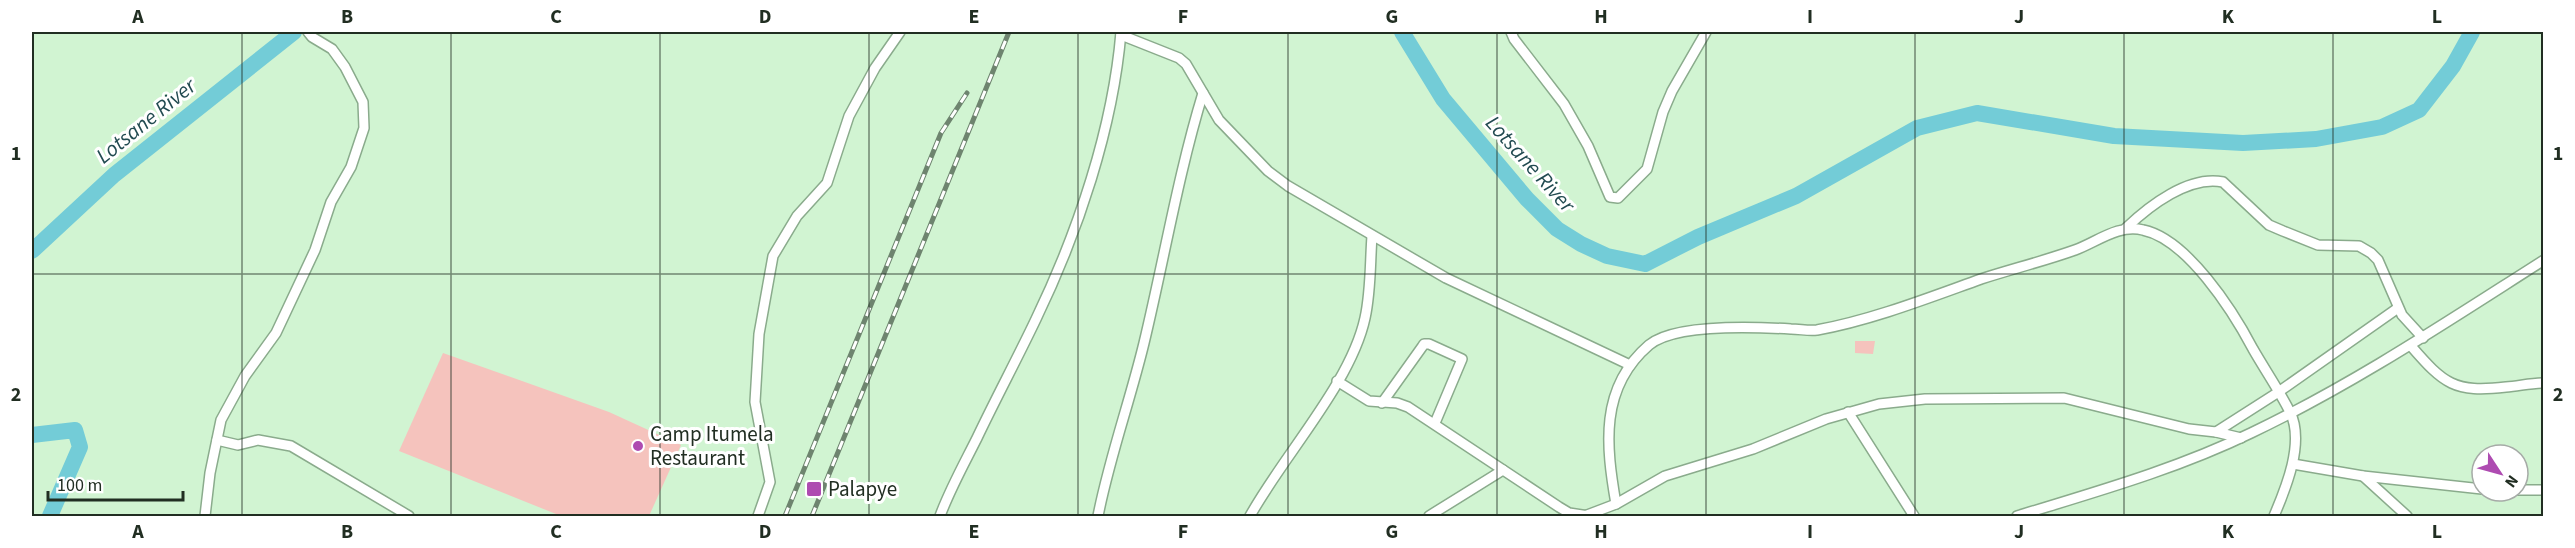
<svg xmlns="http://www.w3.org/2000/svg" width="2575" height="548" font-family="'Source Sans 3',sans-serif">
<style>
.green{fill:#f5c3bd}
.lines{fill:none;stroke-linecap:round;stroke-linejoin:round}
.river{stroke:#73ccd7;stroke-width:16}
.minor-casing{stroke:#8aab8c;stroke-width:12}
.minor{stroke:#fff;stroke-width:9}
.rail-casing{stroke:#6e846f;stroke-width:5}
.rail{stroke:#fff;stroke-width:3;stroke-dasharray:9;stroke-linecap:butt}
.grid{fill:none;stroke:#212e22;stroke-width:1.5;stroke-opacity:0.55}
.poi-dot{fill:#ae4bb1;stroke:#fff;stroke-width:2}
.labels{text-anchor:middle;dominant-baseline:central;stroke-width:6;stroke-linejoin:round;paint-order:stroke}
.poi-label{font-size:21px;fill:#212e22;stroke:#fff;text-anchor:start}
.water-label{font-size:22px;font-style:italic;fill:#224b51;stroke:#fff}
.neatline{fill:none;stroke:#212e22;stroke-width:2}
.grid-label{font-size:20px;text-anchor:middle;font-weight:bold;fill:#212e22}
</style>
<rect width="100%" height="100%" fill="#d1f4d2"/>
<g class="green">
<polygon points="1855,341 1875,341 1873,354 1855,353"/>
<polygon points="443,353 609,412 681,445 649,516 561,516 399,451"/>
</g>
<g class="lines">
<g class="river">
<polyline points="1402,32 1443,99 1527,199 1557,229 1581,244 1607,256 1645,264 1698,237 1796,196 1917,128 1977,113 2114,136 2243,143 2316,139 2382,127 2419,110 2453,66 2472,32"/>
<polyline points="32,251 114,175 294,32"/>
<polyline points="32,435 75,430 80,447 50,516"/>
</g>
<g class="minor-casing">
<g id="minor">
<polyline points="1511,32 1514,39 1564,104 1588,146 1610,197 1618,198 1647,169 1663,112 1672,91 1706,32"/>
<polyline points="1121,35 1179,58 1186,64 1219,120 1268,171 1288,186 1446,278 1630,365"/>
<path d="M2126,228C2149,206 2189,175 2223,182L2269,225L2283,231L2318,245L2359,246L2371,253L2378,260L2402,315L2423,338"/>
<path d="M2411,346C2444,384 2454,393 2506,387C2519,386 2531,383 2544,383"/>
<polyline points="1337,381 1369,401 1397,403 1408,407 1559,507 1569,513 1589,516"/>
<polyline points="1382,403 1422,347 1424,344 1429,344 1462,359 1435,423"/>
<polyline points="1848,412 1914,516"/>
<polyline points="2216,432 2277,393 2398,308"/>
<polyline points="217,440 238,445 258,440 291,446 409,516"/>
<polyline points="2293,464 2363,476 2482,489"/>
<polyline points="2363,476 2407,516"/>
<polyline points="2518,490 2544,490"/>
<path d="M1616,504C1606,446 1599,388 1649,345C1675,323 1757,327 1791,329C1800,329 1808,331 1817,330C1872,320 1928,298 1981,279C2012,269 2044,261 2075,250C2097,242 2118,224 2143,230C2187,239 2233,311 2253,349C2265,370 2279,390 2290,412C2305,442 2286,488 2274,516"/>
<polyline points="1587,515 1616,504 1665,476 1753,449 1826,419 1879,404 1925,399 2064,398 2189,429 2216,432 2241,438"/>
<polyline points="205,516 210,473 221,420 245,376 276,333 315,250 331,202 351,167 364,128 363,102 345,67 332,49 312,37 308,32"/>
<polyline points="758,516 770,482 755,402 759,334 773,256 797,216 827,183 849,116 875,68 900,32"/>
<path d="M940,516C950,489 964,464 977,438C996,398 1017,359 1036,319C1078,232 1113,128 1121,32"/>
<path d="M1098,516C1109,459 1130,401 1144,343C1164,260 1178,175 1203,93"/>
<path d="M1250,516C1283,456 1351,383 1365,318C1371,291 1370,263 1372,236"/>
<polyline points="1429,516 1503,470"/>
<path d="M2017,516C2095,492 2177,469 2251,433C2354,384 2448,321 2544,260"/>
</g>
</g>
<use href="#minor" class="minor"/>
<g class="rail-casing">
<g id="rail">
<polyline points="785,516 941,133 967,93"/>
<polyline points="812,516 1009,32"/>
</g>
</g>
<use href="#rail" class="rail"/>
</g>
<path class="grid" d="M242,32V516M451,32V516M660,32V516M869,32V516M1078,32V516M1288,32V516M1497,32V516M1706,32V516M1915,32V516M2124,32V516M2333,32V516M32,274H2544"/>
<g class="poi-dot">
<circle cx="638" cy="446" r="6"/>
<rect x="806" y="481" width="16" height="16" rx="3"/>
</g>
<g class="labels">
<g class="poi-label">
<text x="650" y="434">Camp Itumela<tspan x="650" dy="24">Restaurant</tspan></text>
<text x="828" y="489">Palapye</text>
</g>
<g class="water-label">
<text transform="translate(146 121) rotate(-39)">Lotsane River</text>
<text transform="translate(1530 164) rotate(48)">Lotsane River</text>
</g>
</g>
<rect width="2575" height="548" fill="none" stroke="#ffffff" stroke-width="66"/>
<g transform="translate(2500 473) rotate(126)"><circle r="28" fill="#ffffff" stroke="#a6aba7" stroke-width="1.5"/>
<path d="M0-4.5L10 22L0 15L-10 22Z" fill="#ae4bb1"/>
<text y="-9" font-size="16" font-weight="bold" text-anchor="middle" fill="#212e22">N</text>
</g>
<path d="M48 491v9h135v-9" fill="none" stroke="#212e22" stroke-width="3"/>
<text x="57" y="491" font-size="18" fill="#212e22" stroke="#ffffff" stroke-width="4.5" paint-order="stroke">100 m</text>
<rect x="33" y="33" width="2509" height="482" class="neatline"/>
<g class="grid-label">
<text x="138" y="23">A</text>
<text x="347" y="23">B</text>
<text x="556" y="23">C</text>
<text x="765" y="23">D</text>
<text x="974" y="23">E</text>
<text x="1183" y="23">F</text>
<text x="1392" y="23">G</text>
<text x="1601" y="23">H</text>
<text x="1810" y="23">I</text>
<text x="2019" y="23">J</text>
<text x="2228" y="23">K</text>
<text x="2437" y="23">L</text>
<text x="16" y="160">1</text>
<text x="2558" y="160">1</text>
<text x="16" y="401">2</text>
<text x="2558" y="401">2</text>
<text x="138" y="538">A</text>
<text x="347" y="538">B</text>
<text x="556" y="538">C</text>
<text x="765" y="538">D</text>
<text x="974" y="538">E</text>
<text x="1183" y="538">F</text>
<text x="1392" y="538">G</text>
<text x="1601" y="538">H</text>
<text x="1810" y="538">I</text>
<text x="2019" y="538">J</text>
<text x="2228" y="538">K</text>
<text x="2437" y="538">L</text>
</g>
</svg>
